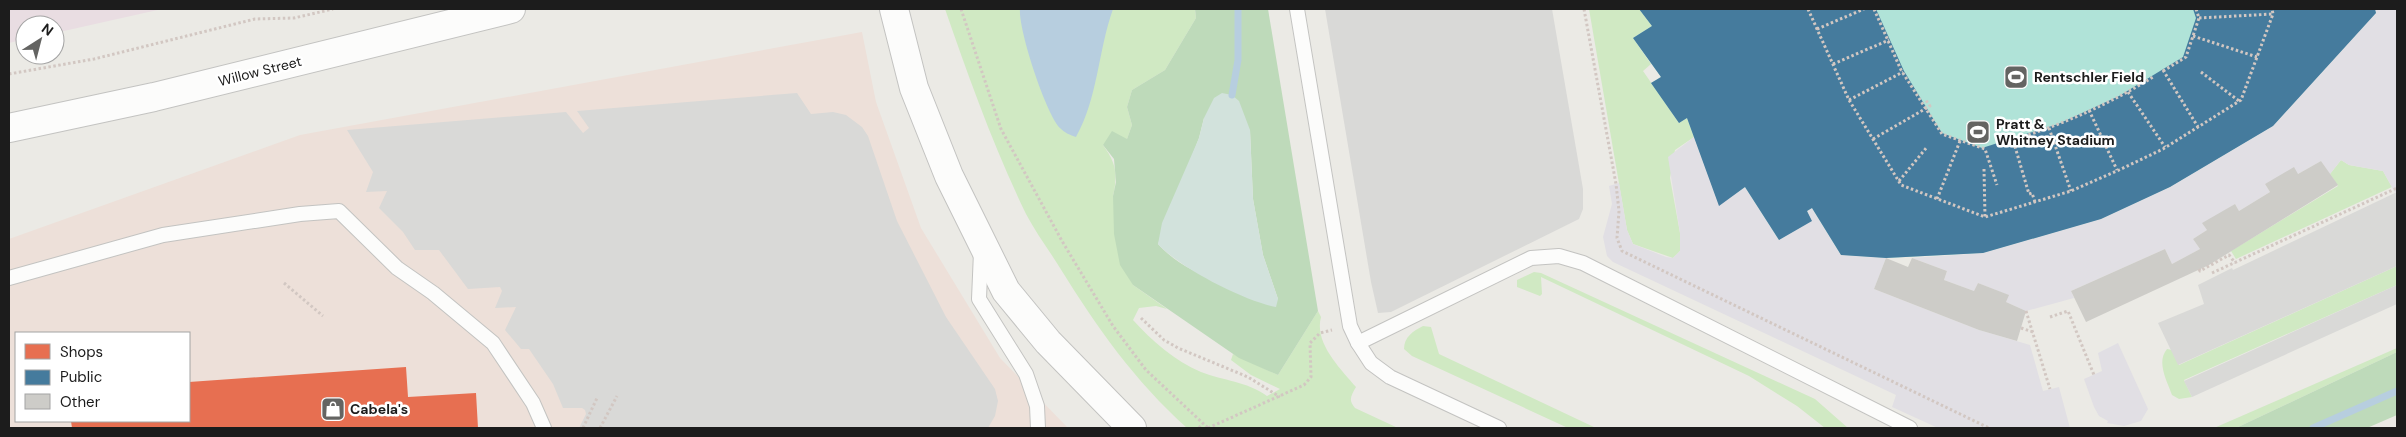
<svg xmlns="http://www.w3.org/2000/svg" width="2406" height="437" font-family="'DM Sans',sans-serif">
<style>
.commercial{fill:#ede0d9;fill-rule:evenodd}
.industrial{fill:#e9dde2}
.grass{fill:#d0e9c3}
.forest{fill:#bedaba;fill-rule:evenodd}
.wetland{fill:#d2e2dc}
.pitch{fill:#b0e3d8}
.parking{fill:#d9d9d7}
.plaza{fill:#e1dfe4}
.water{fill:#b7cedf}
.shops{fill:#e76f51}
.public{fill:#457b9d}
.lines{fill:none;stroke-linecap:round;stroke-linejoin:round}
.stream{stroke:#b7cedf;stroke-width:7}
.building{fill:#cdccc8}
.service-casing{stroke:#c3c3c1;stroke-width:16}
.minor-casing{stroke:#c3c3c1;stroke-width:30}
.path{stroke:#d2c7c2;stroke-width:3;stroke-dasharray:2.5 2.5;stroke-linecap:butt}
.service{stroke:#fcfcfb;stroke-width:14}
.minor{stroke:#fcfcfb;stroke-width:28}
.labels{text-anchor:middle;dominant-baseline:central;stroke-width:5;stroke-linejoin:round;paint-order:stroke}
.street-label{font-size:14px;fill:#1c1c1c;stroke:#fff}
.poi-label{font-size:14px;font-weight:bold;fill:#1c1c1c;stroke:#fff;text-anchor:start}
</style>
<rect width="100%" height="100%" fill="#ebeae5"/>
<path class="commercial" d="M862,32L876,102L921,228L1000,358L1068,428H9V239L300,135ZM16,333H189V421H16Z"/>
<polygon class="industrial" points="9,9 162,9 55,33 55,25 25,25 25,39 9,43"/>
<g class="grass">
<path d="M945,9H1195L1196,18L1165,70L1132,90L1127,107L1132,125L1127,139L1103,145C1116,163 1118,174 1113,196L1133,285L1167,309L1156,306L1139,308L1133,320C1152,341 1175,361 1201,372C1224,381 1246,381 1267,396L1280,389L1251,375L1231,360L1233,354L1278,375L1318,311L1321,317C1314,343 1340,368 1356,387C1351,396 1348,400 1355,408L1398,428H1187C1134,380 1098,329 1060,268C1049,250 1036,233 1026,214C994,148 969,78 945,9Z"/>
<polygon points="1589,9 1639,9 1652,26 1633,38 1651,64 1643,71 1679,123 1687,118 1694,137 1675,150 1670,178 1680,233 1680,251 1673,258 1633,244 1627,230"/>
<polygon points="2341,160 2349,165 2383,171 2392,187 2236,259 2231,251 2338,186 2330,174"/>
<path d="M2397,266V285L2184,380L2192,397L2179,399L2172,395C2167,381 2156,362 2167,349L2172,350L2179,365Z"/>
<polygon points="1534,272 1541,273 1815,399 1848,428 1825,428 1797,406 1749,376 1541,277 1542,294 1540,296 1517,287 1517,280"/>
<path d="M1423,326L1431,327L1439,354L1596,428H1568L1412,356L1404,349C1404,337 1413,331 1423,326Z"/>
<polygon points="2397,348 2397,352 2236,428 2214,428"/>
</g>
<g class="forest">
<path d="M1195,9H1268L1318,311L1278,375L1239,358L1133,285L1120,265L1114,234L1113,196L1116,182L1114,159L1103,145L1112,131L1127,139L1132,125L1127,107L1132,90L1165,70L1196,18ZM1204,118L1250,130L1253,199L1263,255L1278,299C1236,286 1189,278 1158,244L1199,138Z"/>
<polygon points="2397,352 2397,415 2367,428 2236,428"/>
</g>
<path class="wetland" d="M1222,93L1232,95L1239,101L1250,130L1253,199L1263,255L1278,299L1276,307C1244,301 1180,268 1158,244L1162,223L1199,138L1204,118L1214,98Z"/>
<polygon class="pitch" points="1639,9 2375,9 2376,13 2273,126 2170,187 2101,219 1983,253 1886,258 1841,255 1812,221 1779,240 1719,206 1687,118 1679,123 1651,83 1661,77 1633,38 1652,26"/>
<g class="parking">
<polygon points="1325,9 1552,9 1583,189 1583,209 1579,219 1391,312 1378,313 1371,282"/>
<polygon points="797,93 811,114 833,112 846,115 862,127 868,136 897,221 946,317 995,389 998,401 995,416 988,428 579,428 586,414 585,410 582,408 563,408 553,384 529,349 521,349 505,330 516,307 495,308 502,291 500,287 468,289 439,250 415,250 403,232 379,208 387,191 366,192 373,172 347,130 566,112 583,133 589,128 577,111"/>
<polygon points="2397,192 2397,266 2178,365 2158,323 2204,304 2198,285 2232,268 2233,270"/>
<polygon points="2397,285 2397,304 2192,397 2184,381"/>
</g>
<g class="plaza">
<polygon points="2375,9 2397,9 2397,192 2395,193 2383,171 2349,165 2341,160 2330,174 2321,161 2298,174 2265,184 2270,192 2239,211 2235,204 2203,224 2207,230 2193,239 2200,249 2172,264 2165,249 2071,291 2074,298 2026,311 2006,302 2008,295 1978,283 1974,291 1944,280 1947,271 1912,258 1983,253 2101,219 2170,187 2273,126 2376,13"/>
<polygon points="1694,137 1719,205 1745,187 1779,240 1811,221 1807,211 1812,208 1841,255 1886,258 1874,289 1979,330 2030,345 2043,391 2059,387 2070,428 1938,428 1892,407 1896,395 1613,262 1607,256 1603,237 1612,204 1609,186 1619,183 1627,230 1633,244 1666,257 1673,258 1680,251 1680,233 1668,157"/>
<polygon points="2118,343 2148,409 2141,421 2124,426 2107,423 2108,421 2099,416 2094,407 2084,379 2102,371 2098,353"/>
</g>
<path class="water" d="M1020,9H1113C1098,51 1098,98 1076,137C1070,135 1065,133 1060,128C1046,114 1018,29 1020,9Z"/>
<polygon class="shops" points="406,367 408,397 476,393 478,428 72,428 71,421 189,421 189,382"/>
<polygon class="public" points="1639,9 1876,9 1904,71 1942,133 1982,148 2058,124 2119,96 2183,57 2196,18 2193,9 2375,9 2376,13 2273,126 2170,187 2101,219 1983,253 1886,258 1841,255 1812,208 1807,211 1812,221 1779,240 1745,187 1719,206 1687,118 1679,123 1651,83 1661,77 1633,38 1652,26"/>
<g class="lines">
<g class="stream">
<polyline points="1232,95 1238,60 1238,9"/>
<polyline points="2313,428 2397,391"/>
</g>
</g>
<g class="building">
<polygon points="2321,161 2338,185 2209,265 2086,322 2071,291 2165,249 2172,264 2200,249 2193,239 2207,230 2202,223 2235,204 2239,211 2270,192 2265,184 2294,167 2298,174"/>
<polygon points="1886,258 1908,267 1912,258 1947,271 1944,280 1974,291 1978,283 2009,295 2006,302 2026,311 2017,341 1979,330 1874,289"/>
</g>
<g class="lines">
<g class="service-casing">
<g id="service">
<polyline points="1297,9 1350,326 1358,343 1371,363 1390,377 1499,428"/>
<polyline points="981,252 979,299 1026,374 1037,406 1038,428"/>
<polyline points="9,278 163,235 300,214 339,211 397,268 433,293 493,343 533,403 544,428"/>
<polyline points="1358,343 1531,258 1559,256 1583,263 1910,428"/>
</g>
</g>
<g class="minor-casing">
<g id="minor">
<polyline points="894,9 914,88 949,176 1006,291 1048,342 1132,428"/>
<polyline points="9,128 154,97 511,9"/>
</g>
</g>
<g class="path">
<polyline points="961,9 1001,129 1062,241 1113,326 1146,370 1208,428"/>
<polyline points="1584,9 1616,184 1619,211 1617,238 1622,251 1989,428"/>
<polyline points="1808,9 1849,100 1901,185 1985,217 2071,191 2119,170 2163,149 2241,100 2273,14 2272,9"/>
<polyline points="1874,9 1901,70 1942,134 1985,149 1997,185"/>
<polyline points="2199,18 2273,14"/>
<polyline points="1817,29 1864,9"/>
<polyline points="2193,36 2257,57"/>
<polyline points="1833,64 1889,40"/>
<polyline points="2163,70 2198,127"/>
<polyline points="2163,71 2186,57 2199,18 2196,9"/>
<polyline points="2201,72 2239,101"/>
<polyline points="9,74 94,59 255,19 294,18 333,9"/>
<polyline points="2128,92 2165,147"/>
<polyline points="1849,100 1903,72"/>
<polyline points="2089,110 2117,170"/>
<polyline points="2049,128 2071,191"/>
<polyline points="1873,139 1930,106 1925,99"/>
<polyline points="1984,169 1985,217"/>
<polyline points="1899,181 1927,147"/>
<polyline points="1937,199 1960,141"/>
<path d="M2035,202L2032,193L2029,194L2013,140C2063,124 2108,105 2153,77"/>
<polyline points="2199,269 2200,271 2229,255 2235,263"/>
<polyline points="2212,273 2397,188"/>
<polyline points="284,283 323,316"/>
<polyline points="2026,311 2050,389"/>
<polyline points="2050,317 2068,311 2094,375"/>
<polyline points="1141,318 1164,340 1178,348 1248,377 1280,397"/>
<polyline points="2021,328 2033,332"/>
<polyline points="583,428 597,398"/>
<polyline points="600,428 617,396"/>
<polyline points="1199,428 1202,424"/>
<polyline points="1208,428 1304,385 1311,377 1310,343 1320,333 1332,330"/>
</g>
<use href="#service" class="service"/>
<use href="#minor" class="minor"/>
</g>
<defs>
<g id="stadium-square" transform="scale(1.25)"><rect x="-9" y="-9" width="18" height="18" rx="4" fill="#646462" stroke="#fff"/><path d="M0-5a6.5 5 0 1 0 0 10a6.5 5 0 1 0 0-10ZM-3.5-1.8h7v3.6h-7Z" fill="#fff"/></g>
<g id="shop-square" transform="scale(1.25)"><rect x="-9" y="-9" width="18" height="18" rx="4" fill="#646462" stroke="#fff"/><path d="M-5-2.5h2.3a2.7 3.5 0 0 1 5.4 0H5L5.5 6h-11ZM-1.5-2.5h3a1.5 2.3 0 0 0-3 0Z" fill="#fff"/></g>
</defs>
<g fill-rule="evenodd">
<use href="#stadium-square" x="2016" y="77"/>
<use href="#stadium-square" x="1978" y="132"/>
<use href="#shop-square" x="333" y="409"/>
</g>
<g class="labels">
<g class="street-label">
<text transform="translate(260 71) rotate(-14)">Willow Street</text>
</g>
<g class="poi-label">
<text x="2034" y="77">Rentschler Field</text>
<text x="1996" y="124">Pratt &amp;<tspan x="1996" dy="16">Whitney Stadium</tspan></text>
<text x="350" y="409">Cabela's</text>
</g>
</g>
<rect width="2406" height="437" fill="none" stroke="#1c1c1c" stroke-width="20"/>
<rect x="15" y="332" width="175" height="90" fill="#ffffff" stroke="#a4a4a4"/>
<rect x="25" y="344" width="25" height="15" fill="#e76f51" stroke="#a4a4a4"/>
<text x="60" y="357" font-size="15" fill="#1c1c1c">Shops</text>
<rect x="25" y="370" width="25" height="15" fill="#457b9d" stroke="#a4a4a4"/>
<text x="60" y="382" font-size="15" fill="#1c1c1c">Public</text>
<rect x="25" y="394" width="25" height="15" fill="#cdccc8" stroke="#a4a4a4"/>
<text x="60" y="407" font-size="15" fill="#1c1c1c">Other</text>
<g transform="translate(40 40) rotate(36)"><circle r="24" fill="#ffffff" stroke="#a4a4a4"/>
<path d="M0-4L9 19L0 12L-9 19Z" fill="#646462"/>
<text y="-8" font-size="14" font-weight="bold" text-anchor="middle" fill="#1c1c1c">N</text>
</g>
</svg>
